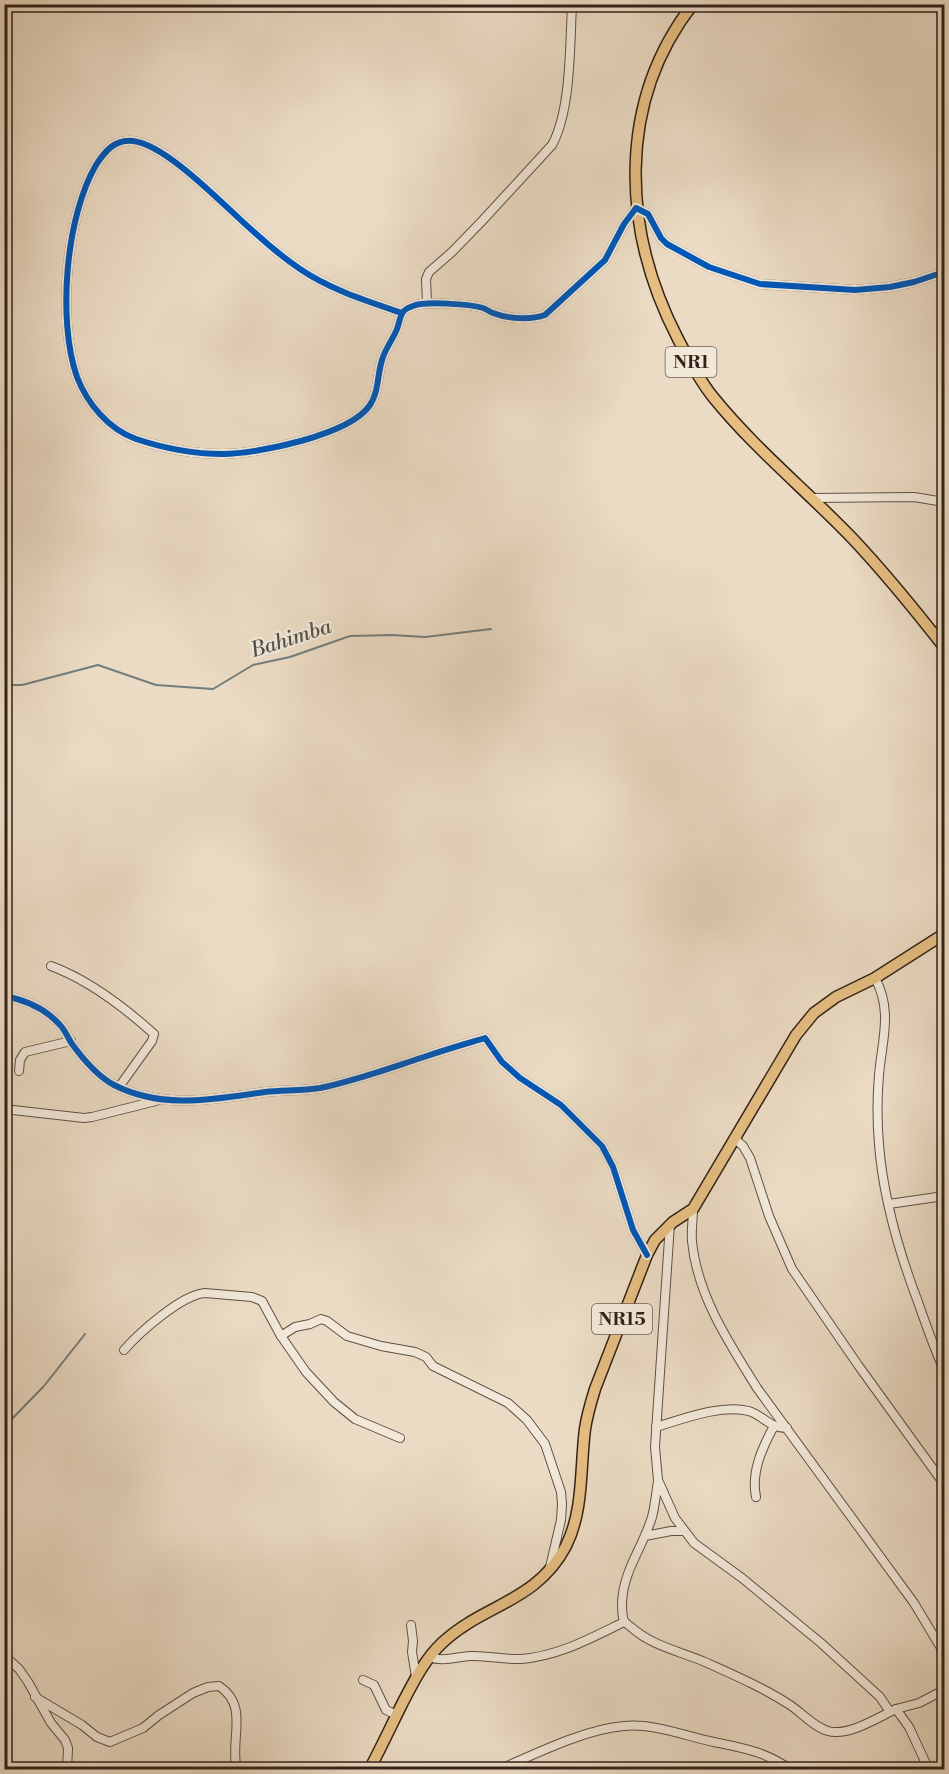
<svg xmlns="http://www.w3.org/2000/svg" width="949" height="1774" font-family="'Libre Bodoni',serif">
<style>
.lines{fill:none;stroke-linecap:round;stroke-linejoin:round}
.stream{stroke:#727d7c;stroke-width:2}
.minor-casing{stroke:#605043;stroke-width:10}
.highway-casing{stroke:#322218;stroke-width:13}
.minor{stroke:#f2e8d9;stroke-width:8}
.highway{stroke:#e6be82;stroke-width:10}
.cycleway-casing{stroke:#f2e8d9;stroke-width:10}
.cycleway{stroke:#0057b8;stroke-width:6}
.labels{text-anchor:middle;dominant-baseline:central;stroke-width:4.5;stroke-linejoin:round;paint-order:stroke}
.shield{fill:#f2e8d9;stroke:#6c5d52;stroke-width:1.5}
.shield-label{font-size:18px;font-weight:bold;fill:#322218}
.water-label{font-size:21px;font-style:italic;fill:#524f4a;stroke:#f2e8d9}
</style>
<rect width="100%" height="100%" fill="#ebdbc4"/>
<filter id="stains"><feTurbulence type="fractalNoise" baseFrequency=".00333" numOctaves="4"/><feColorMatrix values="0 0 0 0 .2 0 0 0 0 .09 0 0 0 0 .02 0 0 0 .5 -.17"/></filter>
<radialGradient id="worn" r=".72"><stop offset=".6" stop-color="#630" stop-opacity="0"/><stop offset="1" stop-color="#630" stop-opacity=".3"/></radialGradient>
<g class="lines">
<g class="stream">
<polyline points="4,685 22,685 98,665 156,685 213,689 253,665 290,657 350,636 392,635 425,637 491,629"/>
<polyline points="4,1427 44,1386 85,1334"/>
</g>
<g class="minor-casing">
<g id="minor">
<path d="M427,303L426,279L429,272L452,252L483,220L552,145C571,111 570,44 572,4"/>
<path d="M402,313C367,301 331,290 300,269C284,258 268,245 254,232C227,209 168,145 133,141C115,139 105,151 96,165C66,216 57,320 77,377C87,403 108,429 136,439C163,448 194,454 223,454C257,454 350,435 370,405C379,391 377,376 382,360C385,349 393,339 397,329C399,324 400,316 403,312C405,309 410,307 413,306C425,301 470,304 483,308C486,309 490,312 493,313C508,319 531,320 545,315L605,260L624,224L636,208L648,214L661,238L667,244L709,267L760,284L855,290L890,287L914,282L944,272"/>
<polyline points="812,498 914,497 944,502"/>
<path d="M51,966C89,980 124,1007 154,1034L152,1041L119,1087"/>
<path d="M875,978C893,1011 882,1040 879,1075C877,1098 877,1121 879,1144C883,1197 899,1252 918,1302C926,1325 934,1348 944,1370"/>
<path d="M4,996C26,1000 45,1008 60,1025C65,1030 68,1038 72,1044C83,1059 97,1076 114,1085C163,1110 214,1099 265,1092C283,1090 302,1091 320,1088C355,1081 390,1068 424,1057C444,1050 465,1044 485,1038L502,1062L520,1078L561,1105L602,1146L613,1167L633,1230L647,1255"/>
<polyline points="19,1071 20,1060 25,1052 71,1041"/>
<polyline points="4,1109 84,1118 92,1117 156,1101"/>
<polyline points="734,1138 743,1146 750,1158 769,1216 792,1269 858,1365 944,1484"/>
<polyline points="889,1204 944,1196"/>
<path d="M693,1209C693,1220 691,1231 692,1241C697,1295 729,1343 757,1388L914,1603L944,1653"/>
<polyline points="670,1224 655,1447 658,1480 675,1518 694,1543 742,1578 821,1643 880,1697 890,1712"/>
<polyline points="281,1336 306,1372 334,1402 355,1419 400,1438"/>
<path d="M124,1350C139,1333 181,1295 205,1293L252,1297L262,1301L281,1336L295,1327L310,1324L321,1319L327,1321L347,1336L381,1346L415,1352L426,1357L433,1366L508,1403L527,1420L545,1444L561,1492L562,1504L561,1520L550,1567"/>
<path d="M656,1427C683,1419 721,1404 749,1411C764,1416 769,1428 787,1428"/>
<path d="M658,1481C656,1493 655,1506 652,1517C643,1547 623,1571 622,1603C622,1608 622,1616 624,1621C625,1622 630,1627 631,1627C652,1646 679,1651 705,1662C734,1675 764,1688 790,1705C802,1713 814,1727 828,1731C848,1737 879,1717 896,1709L909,1727L929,1770"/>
<path d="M756,1497C751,1472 762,1448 774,1426"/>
<polyline points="645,1536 671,1531 684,1531"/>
<polyline points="411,1625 413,1641 412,1652 416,1677"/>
<path d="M429,1657C442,1662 456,1657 470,1656C487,1655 504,1660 521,1659C559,1656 591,1638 624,1622"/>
<polyline points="4,1659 9,1660 19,1669 28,1682 51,1723 65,1740 68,1748 67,1770"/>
<polyline points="363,1680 374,1685 386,1710 397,1715"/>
<path d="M35,1697L82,1725L97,1737L110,1742L143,1728L159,1715L193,1693L208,1687L219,1686C250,1706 229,1740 237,1770"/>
<polyline points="896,1709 919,1703 944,1690"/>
<path d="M498,1770C535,1754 585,1729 624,1726C654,1723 685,1736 714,1742C743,1748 767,1752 791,1770"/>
</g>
</g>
<g class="highway-casing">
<g id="highway">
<path d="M693,4C616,103 622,231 678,339C688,358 699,380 713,397C755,449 807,491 853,539C885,573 915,610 944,647"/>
<path d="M369,1770C381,1748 391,1726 402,1704C413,1683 424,1660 442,1643C483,1604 536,1603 566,1546C584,1510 580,1467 585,1429C587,1415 591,1402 595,1389L647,1255L655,1240L673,1222L693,1209L796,1035L814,1013L836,997L875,978L944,934"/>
</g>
</g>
<use href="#minor" class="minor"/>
<use href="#highway" class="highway"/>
<g class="cycleway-casing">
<g id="cycleway">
<path d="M402,313C367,301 331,290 300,269C284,258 268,245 254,232C227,209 168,145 133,141C115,139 105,151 96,165C66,216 57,320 77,377C87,403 108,429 136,439C163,448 194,454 223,454C257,454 350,435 370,405C379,391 377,376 382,360C385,349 393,339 397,329C399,324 400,316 403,312C405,309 410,307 413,306C425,301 470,304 483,308C486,309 490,312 493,313C508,319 531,320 545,315L605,260L624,224L636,208L648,214L661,238L667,244L709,267L760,284L855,290L890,287L914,282L944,272"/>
<path d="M4,996C26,1000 45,1008 60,1025C65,1030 68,1038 72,1044C83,1059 97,1076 114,1085C163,1110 214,1099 265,1092C283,1090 302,1091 320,1088C355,1081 390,1068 424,1057C444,1050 465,1044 485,1038L502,1062L520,1078L561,1105L602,1146L613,1167L633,1230L647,1255"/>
</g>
</g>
<use href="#cycleway" class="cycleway"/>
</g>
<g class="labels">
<g class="shield">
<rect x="665.5" y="347" width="51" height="30" rx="4.5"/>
<rect x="592" y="1304" width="60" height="30" rx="4.5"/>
</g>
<g class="shield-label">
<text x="691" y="362">NR1</text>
<text x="622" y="1319">NR15</text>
</g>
<g class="water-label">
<text transform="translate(291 639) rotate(-18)">Bahimba</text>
</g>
</g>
<rect width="949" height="1774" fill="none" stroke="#ebdbc4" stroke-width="24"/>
<rect x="6" y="6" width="937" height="1762" fill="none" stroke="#322218" stroke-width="3"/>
<rect x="12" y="12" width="925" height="1750" fill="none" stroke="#322218" stroke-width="1.5"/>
<rect width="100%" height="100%" filter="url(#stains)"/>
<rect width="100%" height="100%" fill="url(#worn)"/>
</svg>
